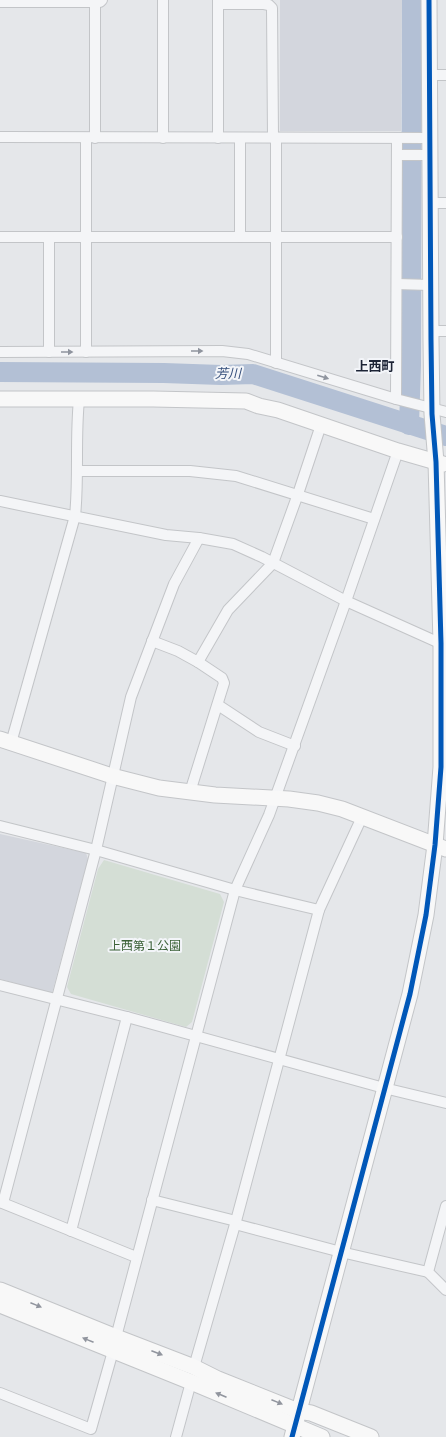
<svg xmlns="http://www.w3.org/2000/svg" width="446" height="1437" font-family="Manrope,'Noto Sans JP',sans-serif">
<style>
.built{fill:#d3d6dd}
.green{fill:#d4ded5}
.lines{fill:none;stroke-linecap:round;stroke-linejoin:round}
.river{stroke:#b3c0d5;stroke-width:20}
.street-casing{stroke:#c3c5c8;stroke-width:12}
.secondary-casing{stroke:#c3c5c8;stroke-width:17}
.street{stroke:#f4f5f7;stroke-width:10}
.secondary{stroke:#f8f8f8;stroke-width:15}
.cycleway-casing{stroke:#f3f5f9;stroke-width:8}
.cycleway{stroke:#0057b8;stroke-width:5}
.oneway{fill:#8f949e}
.oneway2{fill:#91959e}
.labels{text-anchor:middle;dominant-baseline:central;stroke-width:4;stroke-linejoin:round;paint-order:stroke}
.park-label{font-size:12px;fill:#3b6137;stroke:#f3f5f9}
.neighbourhood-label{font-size:13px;font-weight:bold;fill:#1c2335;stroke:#f3f5f9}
.water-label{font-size:13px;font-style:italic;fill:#334d7a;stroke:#f3f5f9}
</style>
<rect width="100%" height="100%" fill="#e5e7ea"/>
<g class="built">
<polygon points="280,0 402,0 401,131 280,131"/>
<polygon points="0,834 86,853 88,859 52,993 0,979"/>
</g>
<polygon class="green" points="104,860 220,894 224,902 192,1022 186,1027 71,994 67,987 98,869"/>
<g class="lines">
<g class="river">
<polyline points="0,372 164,373 221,375 253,374 446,436"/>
<polyline points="409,425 411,365 412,0"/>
</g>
<g class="street-casing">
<g id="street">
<polyline points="0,2 100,2 102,0"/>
<polyline points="218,4 264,4 269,5 272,8 273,138"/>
<polyline points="429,75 446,75"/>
<polyline points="0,137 430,138"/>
<polyline points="95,138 95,2"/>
<polyline points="163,138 163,0"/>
<polyline points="218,138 218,0"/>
<polyline points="397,155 430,155"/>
<polyline points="430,203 446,203"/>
<polyline points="0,237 397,237"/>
<polyline points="240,237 240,138"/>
<polyline points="397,284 430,285"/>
<polyline points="430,331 446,331"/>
<polyline points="0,352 222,351 248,354 396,399 446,412"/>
<polyline points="49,352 49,237"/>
<polyline points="86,352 86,138"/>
<polyline points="276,363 276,138"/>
<polyline points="396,399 397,138"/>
<polyline points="77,471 190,471 236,476 374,519"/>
<polyline points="0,501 166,535 199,538 233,544 262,557 346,601 444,645"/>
<polyline points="152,641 178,651 198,662 228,610 273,563 298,494 321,425"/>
<polyline points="218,705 259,732 295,746"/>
<path d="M11,743L75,516C79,478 75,439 79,400"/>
<polyline points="190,792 224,683 222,678 198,662"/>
<polyline points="0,826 96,850 235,890 319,910"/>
<polyline points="0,985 127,1017 384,1088 446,1103"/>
<polyline points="152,1200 236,1221"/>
<polyline points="0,1202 136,1257"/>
<polyline points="3,1203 96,850 131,697 174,584 199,538"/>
<polyline points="446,1206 428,1272 446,1290"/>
<polyline points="235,1224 341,1252 428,1272"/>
<polyline points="71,1231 127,1017"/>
<polyline points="116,1337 235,890 269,815 346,601 398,451"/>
<polyline points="194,1367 236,1221 319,910 362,817"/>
<polyline points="0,1393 91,1429 113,1351"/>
<polyline points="176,1437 191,1382"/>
</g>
</g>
<g class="secondary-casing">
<g id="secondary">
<polyline points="0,399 153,399 246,401 259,406 278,410 398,451 443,464"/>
<polyline points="0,739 112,776 159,788 215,795 289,799 318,803 342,809 446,849"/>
<polyline points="0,1290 116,1337 194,1367 218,1379 298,1411 311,1413 371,1437"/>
<polyline points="0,1305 191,1382 322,1437"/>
<polyline points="292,1437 410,994 426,915 435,845 441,767 441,643 436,462 432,414 431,340 429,0"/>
</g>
</g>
<use href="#street" class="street"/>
<use href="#secondary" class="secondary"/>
<g class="cycleway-casing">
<polyline id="cycleway" points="292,1437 410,994 426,915 435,845 441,767 441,643 436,462 432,414 431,340 429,0"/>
</g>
<use href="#cycleway" class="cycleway"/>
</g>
<defs><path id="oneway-solid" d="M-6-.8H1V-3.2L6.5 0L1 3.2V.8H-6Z"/></defs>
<g class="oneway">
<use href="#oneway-solid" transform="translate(197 351)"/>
<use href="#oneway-solid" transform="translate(67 352)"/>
<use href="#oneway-solid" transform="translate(323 377) rotate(17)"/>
</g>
<g class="oneway2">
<use href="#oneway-solid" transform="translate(36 1305) rotate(22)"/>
<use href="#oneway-solid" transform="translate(88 1340) rotate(-158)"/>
<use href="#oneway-solid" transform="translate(157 1353) rotate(21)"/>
<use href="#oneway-solid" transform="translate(221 1395) rotate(-157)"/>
<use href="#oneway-solid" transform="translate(277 1402) rotate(22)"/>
</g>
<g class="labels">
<g class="park-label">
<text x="145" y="945">上西第１公園</text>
</g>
<g class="neighbourhood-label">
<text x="375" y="366">上西町</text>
</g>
<g class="water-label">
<text x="228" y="373">芳川</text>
</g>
</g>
</svg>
